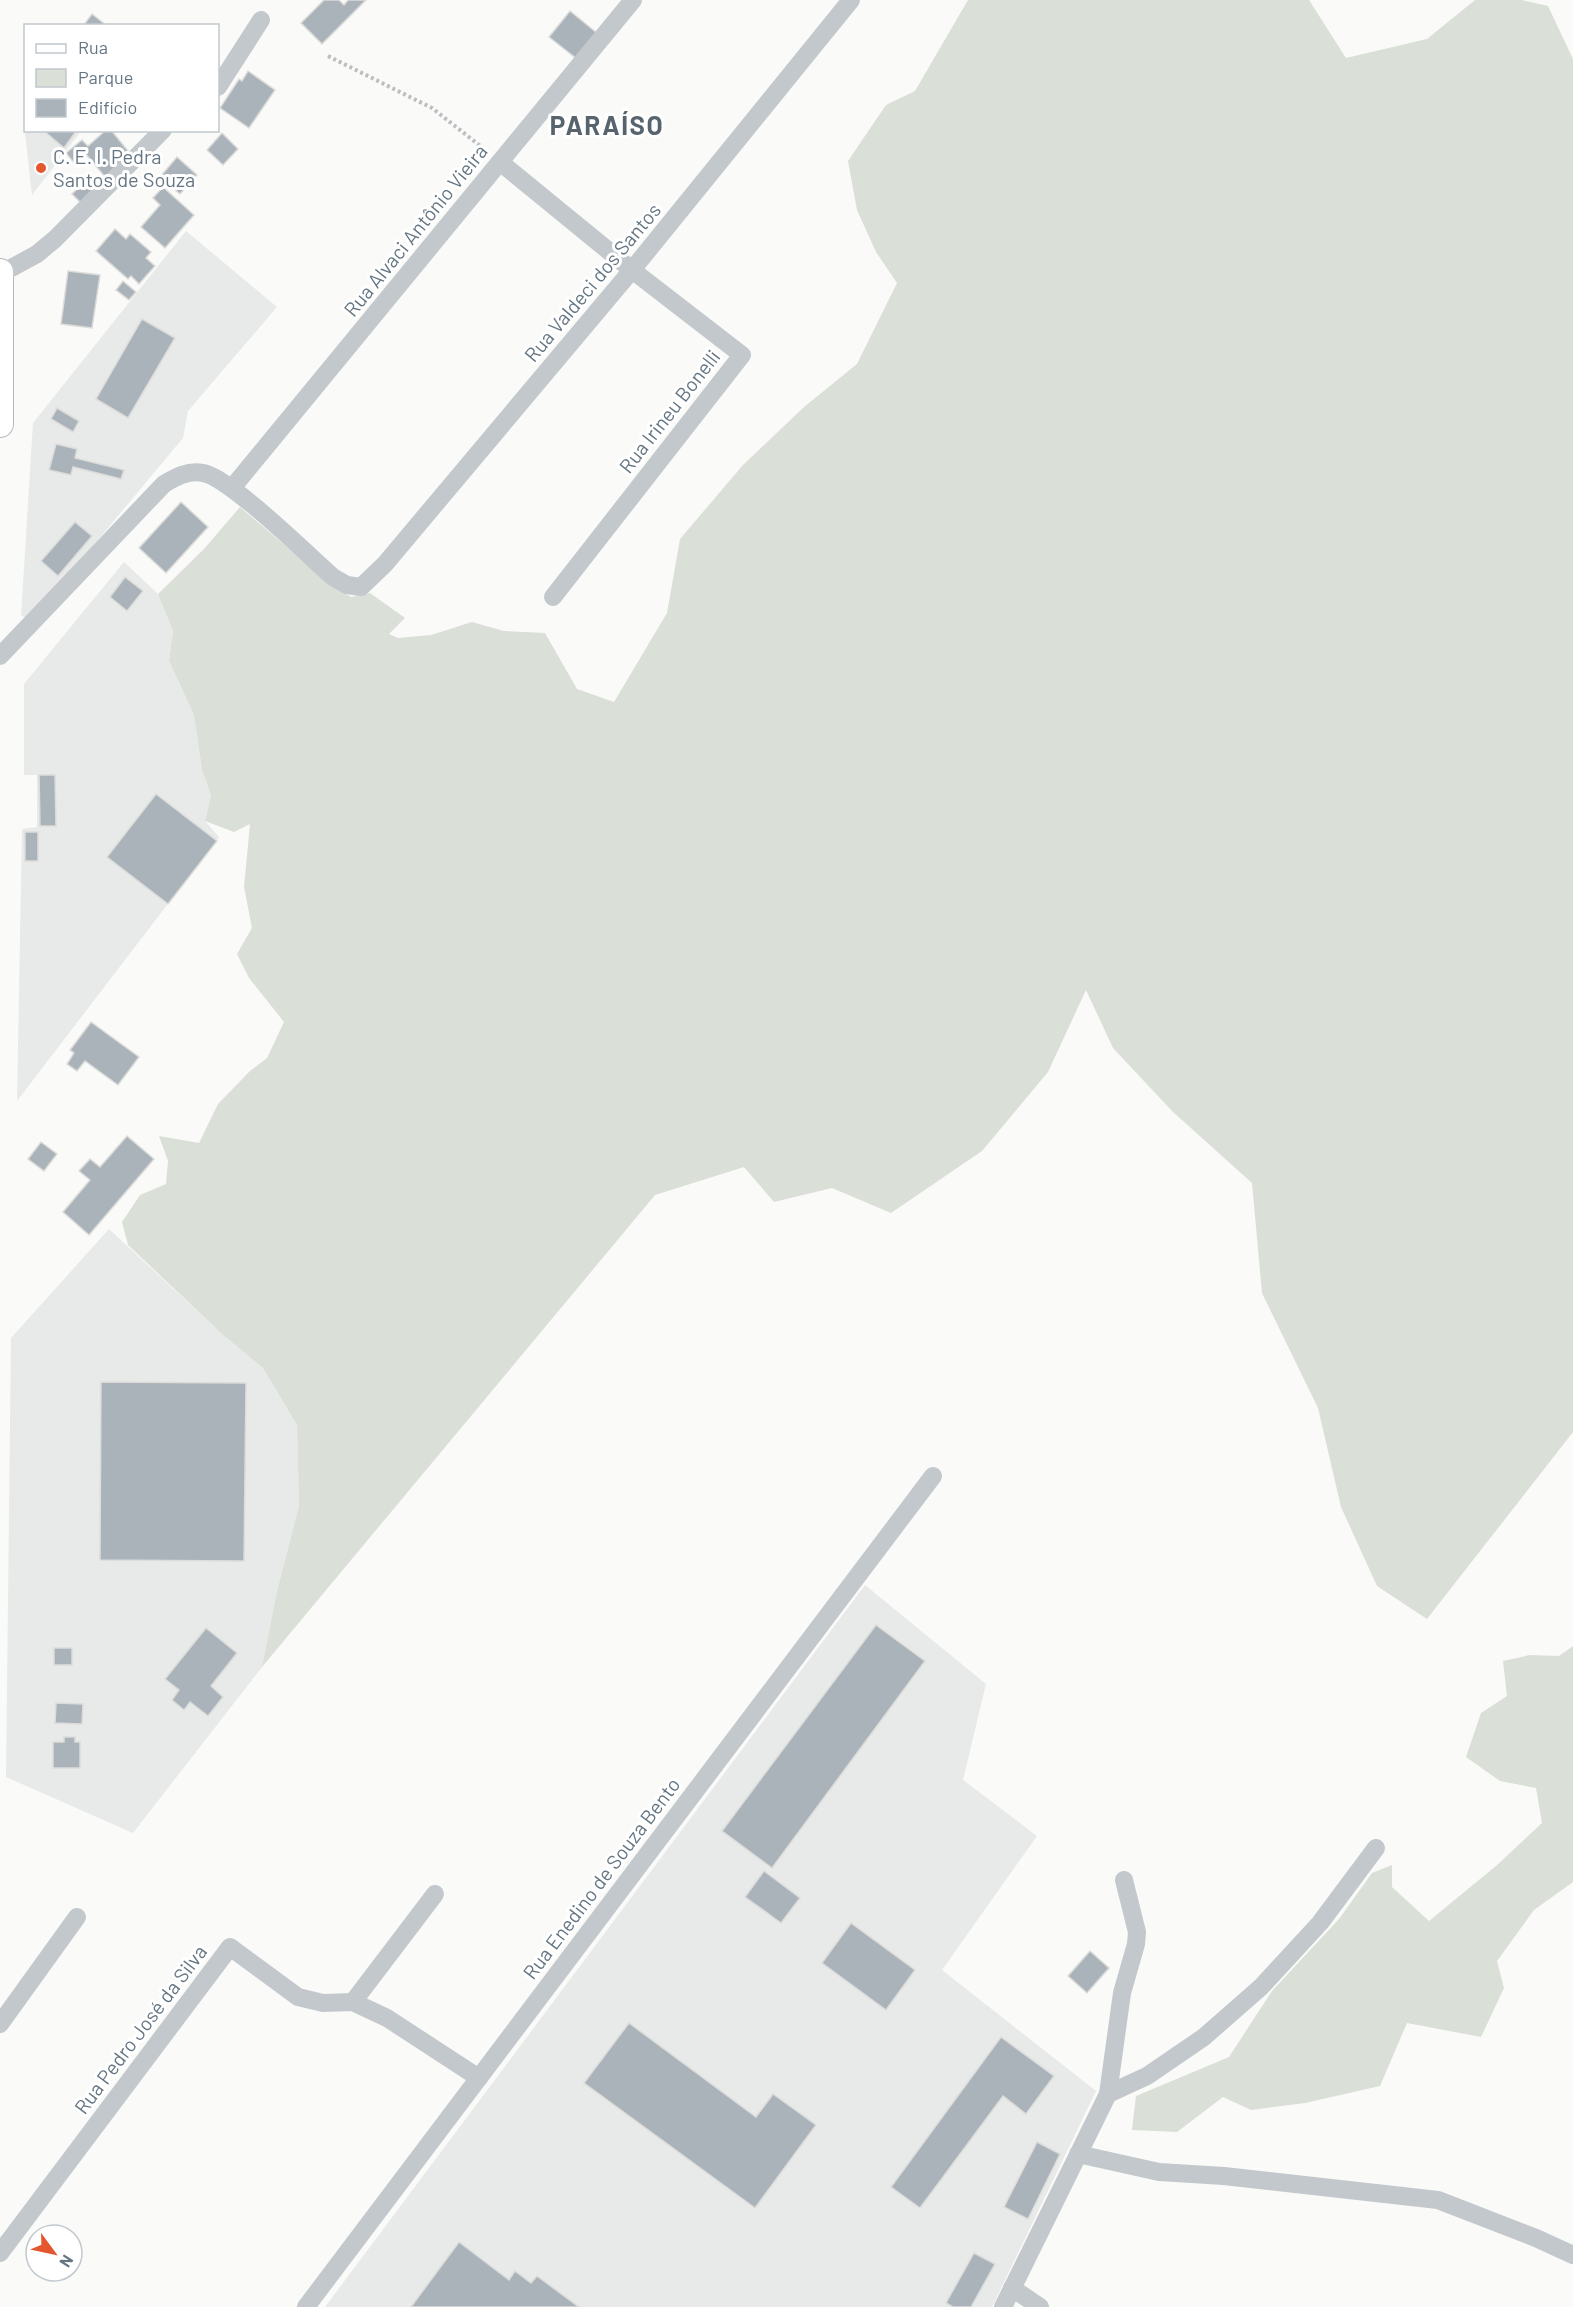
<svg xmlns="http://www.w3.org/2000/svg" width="1573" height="2307" font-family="Barlow,sans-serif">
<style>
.built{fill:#e8e9e9}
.green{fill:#dadfd7}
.building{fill:#aab3b9;stroke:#dcdcda;stroke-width:1.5}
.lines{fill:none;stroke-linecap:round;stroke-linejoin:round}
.secondary-casing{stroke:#b3babf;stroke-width:28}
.path{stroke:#bbbfc2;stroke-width:4;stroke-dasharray:3 3;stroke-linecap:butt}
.minor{stroke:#c3c8cc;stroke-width:18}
.secondary{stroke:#fff;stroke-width:26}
.poi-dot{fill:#e4572e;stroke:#fff;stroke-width:2}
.labels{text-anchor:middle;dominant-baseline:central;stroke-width:6;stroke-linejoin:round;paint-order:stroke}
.poi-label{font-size:20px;fill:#657683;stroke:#fff;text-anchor:start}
.street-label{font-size:20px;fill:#657683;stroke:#fff}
.district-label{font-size:26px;font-weight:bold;letter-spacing:1.5px;fill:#57646e;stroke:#fff}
</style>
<rect width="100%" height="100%" fill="#fafaf8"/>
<g class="built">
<polygon points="28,130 81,131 32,195 25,133"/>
<polygon points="186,231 277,307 188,411 183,438 32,619 21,616 33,423"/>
<polygon points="124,562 158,594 173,631 169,661 194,715 202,770 211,795 205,821 219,837 17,1101 22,829 37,827 37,775 24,775 24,684"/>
<polygon points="109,1229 222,1334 263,1368 297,1425 299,1506 277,1591 262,1667 133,1833 6,1777 11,1338"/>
<polygon points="865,1585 986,1684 963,1780 1037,1836 942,1970 1096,2091 992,2307 325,2307"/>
</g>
<g class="green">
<polygon points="968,0 1309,0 1346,58 1427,39 1475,0 1522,0 1548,6 1573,59 1573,1432 1427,1619 1377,1586 1341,1507 1318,1408 1262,1293 1252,1183 1172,1111 1113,1048 1086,990 1048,1072 982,1151 891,1213 832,1188 774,1202 744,1167 655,1195 262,1667 277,1591 299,1506 297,1425 263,1368 222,1334 128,1245 122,1222 140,1195 166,1184 168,1161 159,1136 199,1143 218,1104 250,1071 267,1058 284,1022 249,978 237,954 252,928 244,887 250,824 234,832 205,821 211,795 202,770 194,715 169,661 173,631 158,594 204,549 240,507 329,583 351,597 370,593 405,618 389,634 398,638 431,635 472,622 504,631 545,633 577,689 614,702 667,613 680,539 743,465 804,407 857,364 897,283 876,252 857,210 848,161 886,105 915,91"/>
<polygon points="1573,1646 1573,1882 1534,1910 1497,1961 1504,1988 1481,2037 1407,2023 1380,2086 1305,2103 1251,2110 1223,2097 1177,2132 1132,2130 1136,2096 1229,2057 1272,1991 1339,1919 1372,1873 1392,1865 1392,1887 1429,1921 1496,1866 1542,1823 1536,1788 1500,1781 1466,1757 1481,1713 1507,1696 1503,1661 1530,1655 1559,1656"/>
</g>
<g class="building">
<polygon points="324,0 339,0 344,5 348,0 366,0 322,44 301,23"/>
<polygon points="570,11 597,33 577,59 549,37"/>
<polygon points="92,14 106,25 106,26 83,26"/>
<polygon points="248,71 275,90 249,128 220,108 239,79 242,81"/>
<polygon points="43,130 77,130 64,148"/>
<polygon points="106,130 111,130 132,156 106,178 85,153 74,163 66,153 82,140 88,146"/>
<polygon points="222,133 238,149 223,165 207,150"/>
<polygon points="177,157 197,175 180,194 160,177"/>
<polygon points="88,178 101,191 85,207 72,194"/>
<polygon points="163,187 194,215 165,248 141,227 160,205 153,198"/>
<polygon points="115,229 126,239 130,234 151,252 146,258 155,266 139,284 131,276 128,279 96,251"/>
<polygon points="68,271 100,275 92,328 61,324"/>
<polygon points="123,281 136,292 129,300 116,290"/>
<polygon points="142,319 175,338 128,418 96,399"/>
<polygon points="57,408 79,421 73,432 51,419"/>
<polygon points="56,444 77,449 75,458 124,470 121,479 73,467 71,475 49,470"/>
<polygon points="181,502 208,527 166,573 139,548"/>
<polygon points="75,522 92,536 58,576 41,561"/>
<polygon points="125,577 143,591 127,611 110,597"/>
<polygon points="39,775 55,775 56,826 40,826"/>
<polygon points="156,794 217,841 168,904 107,857"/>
<rect x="25" y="832" width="13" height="29"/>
<polygon points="91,1022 139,1057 118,1085 85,1061 77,1071 67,1064 74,1053 70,1050"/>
<polygon points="127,1136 154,1159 89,1235 63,1212 90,1180 79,1171 90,1159 100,1167"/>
<polygon points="41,1142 57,1154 44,1171 28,1159"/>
<polygon points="101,1382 246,1383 244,1561 100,1560"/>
<polygon points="876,1625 925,1661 772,1868 722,1831"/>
<polygon points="206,1628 237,1653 211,1686 223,1697 208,1716 190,1702 184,1710 172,1700 179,1690 165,1679"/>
<rect x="54" y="1648" width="18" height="17"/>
<polygon points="56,1703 83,1704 82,1724 55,1723"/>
<polygon points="64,1737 75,1737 75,1742 80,1742 80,1768 53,1768 53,1742 64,1742"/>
<polygon points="764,1871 800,1898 781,1923 745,1897"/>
<polygon points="851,1923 915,1970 886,2010 822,1963"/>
<polygon points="1090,1951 1109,1968 1087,1993 1068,1976"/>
<polygon points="629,2023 756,2117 773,2094 816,2125 755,2208 584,2083"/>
<polygon points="1001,2037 1054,2076 1026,2114 1003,2096 920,2208 891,2187"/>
<polygon points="1037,2142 1060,2154 1028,2219 1004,2207"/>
<polygon points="459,2242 509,2280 515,2271 531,2283 537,2276 579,2307 411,2307"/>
<polygon points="974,2253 995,2264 971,2307 953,2307 946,2303"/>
</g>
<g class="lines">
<g class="secondary-casing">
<polyline id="secondary" points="0,272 0,424"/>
</g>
<polyline class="path" points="328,56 432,108 488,152"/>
<g class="minor">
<polyline points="218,87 261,20"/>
<polyline points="500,162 632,270 742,355 553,597"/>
<polyline points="0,274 37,254 55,239 163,130"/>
<polyline points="232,488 633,0"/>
<path d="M0,656L164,484C176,477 188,470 203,473C229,477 309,556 333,577L347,585L361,587L385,564L632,270L851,0"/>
<polyline points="353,2002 435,1894"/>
<polyline points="0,2024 77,1917"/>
<polyline points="1108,2094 1122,1993 1136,1944 1137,1932 1124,1880"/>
<polyline points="1078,2154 1159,2172 1224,2176 1438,2200 1536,2238 1573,2255"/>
<polyline points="0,2253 230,1947 298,1997 323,2003 353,2002 387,2018 479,2078"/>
<polyline points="1012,2288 1040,2307"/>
<polyline points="306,2307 933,1476"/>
<polyline points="1003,2307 1108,2094 1147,2076 1204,2037 1261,1987 1320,1923 1376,1848"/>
</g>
<use href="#secondary" class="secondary"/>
</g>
<circle class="poi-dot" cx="41" cy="168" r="6"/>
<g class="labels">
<g class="poi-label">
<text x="53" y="156">C. E. I. Pedra<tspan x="53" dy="23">Santos de Souza</tspan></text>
</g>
<g class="street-label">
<text transform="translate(415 230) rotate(-51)">Rua Alvaci Antônio Vieira</text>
<text transform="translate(592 282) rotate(-50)">Rua Valdeci dos Santos</text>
<text transform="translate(669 411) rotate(-52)">Rua Irineu Bonelli</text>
<text transform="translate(601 1878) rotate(-53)">Rua Enedino de Souza Bento</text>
<text transform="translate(140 2029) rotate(-53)">Rua Pedro José da Silva</text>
</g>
<g class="district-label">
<text x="607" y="124">PARAÍSO</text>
</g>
</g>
<rect x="24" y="24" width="195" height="108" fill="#ffffff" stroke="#c1c8cd" stroke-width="1.5"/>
<rect x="36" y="44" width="30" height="9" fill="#ffffff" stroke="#c1c8cd" stroke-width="1.5"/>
<text x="78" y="54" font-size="18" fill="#657683">Rua</text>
<rect x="36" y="69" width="30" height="18" fill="#dadfd7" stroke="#c1c8cd" stroke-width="1.5"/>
<text x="78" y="84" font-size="18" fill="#657683">Parque</text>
<rect x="36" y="99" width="30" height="18" fill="#aab3b9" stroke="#c1c8cd" stroke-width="1.5"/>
<text x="78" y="114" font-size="18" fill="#657683">Edifício</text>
<g transform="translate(54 2253) rotate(123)"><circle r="28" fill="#ffffff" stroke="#c1c8cd" stroke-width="1.5"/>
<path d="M0-4.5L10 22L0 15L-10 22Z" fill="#e4572e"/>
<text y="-9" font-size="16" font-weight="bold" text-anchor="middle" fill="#657683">N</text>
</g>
</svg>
